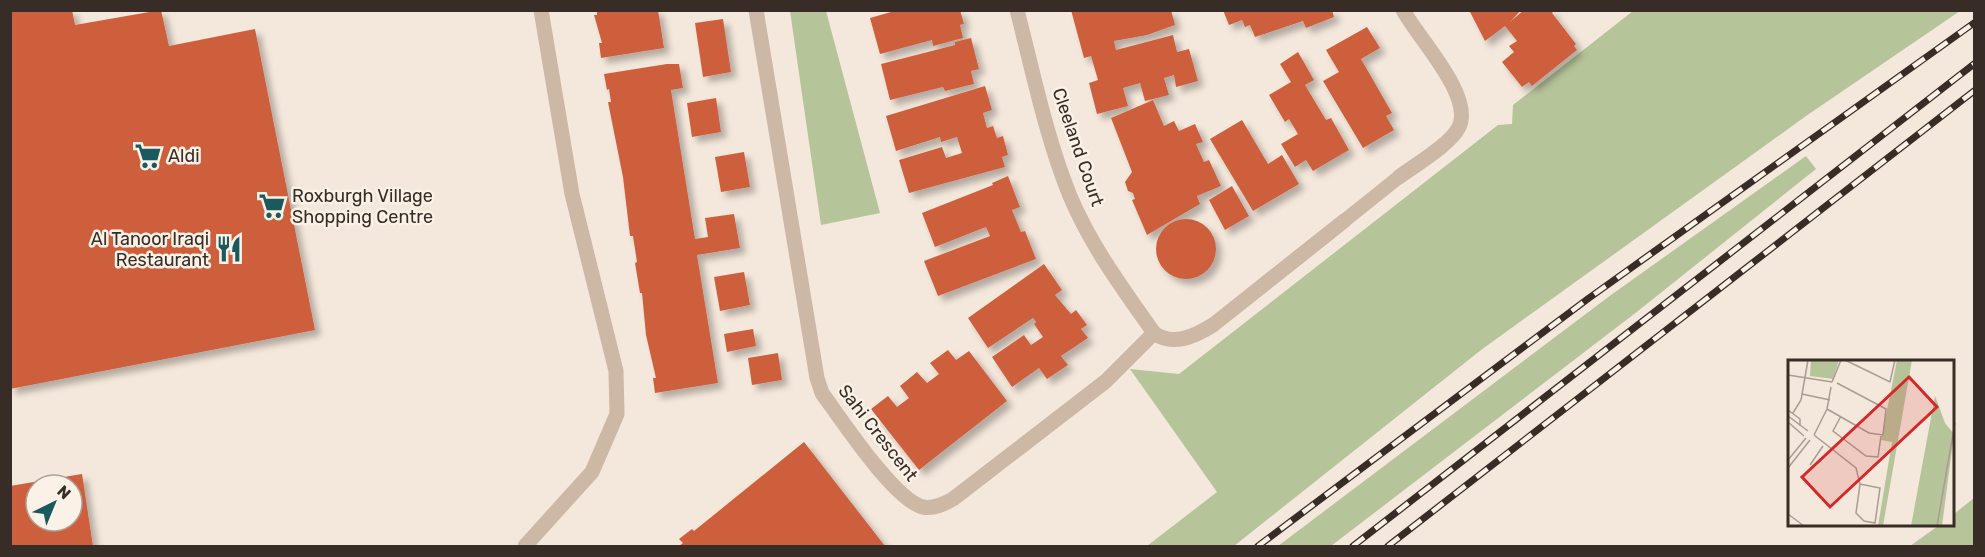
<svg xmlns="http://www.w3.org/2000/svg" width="1985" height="557" font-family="Rubik,sans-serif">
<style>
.green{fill:#b6c499}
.building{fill:#ce5f3e;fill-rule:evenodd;filter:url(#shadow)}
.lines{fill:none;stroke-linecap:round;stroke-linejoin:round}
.service{stroke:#cdb7a5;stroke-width:14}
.minor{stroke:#cdb7a5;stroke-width:15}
.rail-casing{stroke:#382c27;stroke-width:7}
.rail{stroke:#fbf2e7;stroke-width:4.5;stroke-dasharray:14;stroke-linecap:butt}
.labels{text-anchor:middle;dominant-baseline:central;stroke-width:5;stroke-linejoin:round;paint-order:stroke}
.street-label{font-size:18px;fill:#382c27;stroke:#fbf2e7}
.poi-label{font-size:18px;fill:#382c27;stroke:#fbf2e7;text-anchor:start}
.inset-road{fill:none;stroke:#a99c93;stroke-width:1.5}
.view{fill:#d62828;fill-opacity:0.15;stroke:#d62828;stroke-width:3}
.inset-edge{fill:none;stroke:#382c27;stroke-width:3}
</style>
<defs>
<filter id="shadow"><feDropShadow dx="5.5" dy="5.5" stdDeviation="3" flood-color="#0004"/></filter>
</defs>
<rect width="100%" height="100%" fill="#f4e7db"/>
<g class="green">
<polygon points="790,11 826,11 880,213 821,225"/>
<polygon points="1633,11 1960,11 1806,116 1481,350 1234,546 1147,546 1217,492 1130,369 1179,374 1498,125 1512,124 1513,105"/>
<polygon points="1806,156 1816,169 1638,311 1331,546 1278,546 1611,295"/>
<polygon points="1974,498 1974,546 1910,546 1938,526 1954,526 1954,514"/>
</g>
<g class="building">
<polygon points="10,10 72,10 75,25 161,10 169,46 255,29 315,330 10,389"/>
<polygon points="597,10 658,10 664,48 601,58 599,43 602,43 594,15 597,15"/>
<polygon points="898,10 960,10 964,24 960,25 963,38 933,46 932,40 880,54 870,18"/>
<polygon points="1071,10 1171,10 1175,25 1147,35 1114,41 1116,50 1173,35 1177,52 1189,49 1198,81 1176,87 1174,75 1164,78 1169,95 1145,101 1140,83 1123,88 1128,106 1097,114 1089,83 1098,80 1091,56 1084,58"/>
<polygon points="1223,10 1332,10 1334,17 1306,28 1303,21 1255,37 1250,25 1245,27 1242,20 1229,25"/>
<polygon points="1469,10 1521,10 1510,22 1524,10 1555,10 1552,13 1576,44 1574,46 1577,50 1532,86 1529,82 1522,87 1502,62 1514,52 1509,46 1517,41 1505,26 1485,41"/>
<polygon points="723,19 731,72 703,77 695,23"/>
<polygon points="1367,27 1380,48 1361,59 1392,113 1386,116 1394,130 1363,148 1323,81 1339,72 1326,50"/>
<polygon points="971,38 979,69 971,71 974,84 945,91 943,87 890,100 881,64 955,45 955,42"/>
<polygon points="1298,52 1314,80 1305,85 1326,120 1331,118 1349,150 1313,171 1306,160 1295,167 1281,144 1298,134 1289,119 1285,122 1269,95 1291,82 1280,64"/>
<polygon points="667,64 679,64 683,88 671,90 695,239 708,237 705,218 734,214 740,248 697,255 718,383 655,393 653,378 656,378 646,335 642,293 640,293 635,263 637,262 633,236 630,236 623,177 608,102 611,102 609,89 607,90 604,74"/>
<polygon points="985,86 992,110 983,113 987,128 993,126 997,138 1003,136 1008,155 1002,157 1005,167 909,193 899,160 942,147 946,158 962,153 957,137 941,142 940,137 896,151 886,116"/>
<polygon points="716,98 721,132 692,137 687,103"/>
<polygon points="1153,100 1164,126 1174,121 1179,131 1195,124 1203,142 1196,144 1204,162 1209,160 1221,186 1197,196 1200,204 1147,235 1132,200 1135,199 1133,193 1128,191 1125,182 1132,172 1111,118"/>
<polygon points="1242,120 1268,164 1282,155 1299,184 1253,211 1210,139"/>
<polygon points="744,152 750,187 721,192 715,157"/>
<polygon points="1008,176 1020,207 1012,210 1021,232 1025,231 1036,259 938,296 924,261 990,236 986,227 935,247 922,213 993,185 992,183"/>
<polygon points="1232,186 1249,216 1225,230 1209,200"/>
<circle cx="1186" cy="249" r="30"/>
<polygon points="1044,264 1062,290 1055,295 1071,314 1076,310 1087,325 1081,329 1088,338 1061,356 1068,365 1047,379 1039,368 1012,387 992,357 1024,335 1031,345 1043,337 1034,324 1036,322 1033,318 988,348 968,318"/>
<polygon points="744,272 750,305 720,311 714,277"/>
<polygon points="753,329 756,346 727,352 724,334"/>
<polygon points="948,350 956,360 969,351 1007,401 919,470 871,409 888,396 897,407 909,398 900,386 917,372 927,383 939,374 930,363"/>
<polygon points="778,353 782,380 752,385 748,358"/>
<polygon points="804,442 885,546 679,546 683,543 679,539 692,529 694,531"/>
<path d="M82,474L93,546H10V486ZM36,485H72V521H36Z"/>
</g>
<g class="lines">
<polyline class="service" points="1344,221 1399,177"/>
<g class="minor">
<path d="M756,10L817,378L822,393C841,419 895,501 923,507C934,509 944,504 953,499L1106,381L1154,333"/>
<path d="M1017,10C1033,72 1046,137 1070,196C1091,246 1123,289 1154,333C1173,347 1195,336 1213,325L1344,221"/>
<path d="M1399,177C1415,165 1450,145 1459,127C1474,96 1418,38 1403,10"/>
<polyline points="525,546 592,472 617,414 616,371 572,194 541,10"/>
</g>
<g class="rail-casing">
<g id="rail">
<polyline points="1258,546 1589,298 1974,23"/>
<polyline points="1353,546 1974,64"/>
<polyline points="1388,546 1974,91"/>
</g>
</g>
<use href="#rail" class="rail"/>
</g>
<defs>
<g id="supermarket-bare" transform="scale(2.07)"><path d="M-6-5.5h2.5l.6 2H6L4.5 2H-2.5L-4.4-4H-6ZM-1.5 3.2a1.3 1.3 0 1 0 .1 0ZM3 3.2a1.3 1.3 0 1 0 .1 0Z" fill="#1a595d" stroke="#fbf2e7" stroke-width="2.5" paint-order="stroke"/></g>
<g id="restaurant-bare" transform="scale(2.07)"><path d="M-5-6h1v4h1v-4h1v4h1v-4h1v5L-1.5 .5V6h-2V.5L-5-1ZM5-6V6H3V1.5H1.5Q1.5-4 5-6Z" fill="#1a595d" stroke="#fbf2e7" stroke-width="2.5" paint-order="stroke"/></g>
</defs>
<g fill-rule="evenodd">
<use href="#supermarket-bare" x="148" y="156"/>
<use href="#supermarket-bare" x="272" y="206"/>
<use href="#restaurant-bare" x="229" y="249"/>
</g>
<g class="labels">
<g class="street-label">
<text transform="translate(1078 147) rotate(71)">Cleeland Court</text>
<text transform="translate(878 433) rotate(52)">Sahi Crescent</text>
</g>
<g class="poi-label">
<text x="168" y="156">Aldi</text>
<text x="292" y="196">Roxburgh Village<tspan x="292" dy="21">Shopping Centre</tspan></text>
<text x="209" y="239" text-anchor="end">Al Tanoor Iraqi<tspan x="209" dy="21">Restaurant</tspan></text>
</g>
</g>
<g transform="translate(1788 360)">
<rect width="166" height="166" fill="#f4e7db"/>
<path d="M23,0H51L45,19L22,16ZM109,0H124L95,166H90L104,82L93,80ZM147,36L157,63L166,74L154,166H123Z" fill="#b6c499"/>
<path class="inset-road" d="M57,0L102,22L107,0M0,15L44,22M44,22L53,0M14,34L42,40M39,49L81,73L95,75L98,49L49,23M0,50L12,59V66M5,53L13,40L20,0M0,56L20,71M53,56L45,71L78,96L90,97L93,76M0,62L16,76M26,75L68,108L72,124L68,153L76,161L87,163L92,128L72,124M26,75L39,49L43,27M0,100L18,78M22,105L35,86M0,108L22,80M0,154L16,166M149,166L167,63"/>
<path class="view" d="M121,17L149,47L42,147L14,117Z"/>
<rect width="166" height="166" class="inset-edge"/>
</g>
<rect width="1985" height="557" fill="none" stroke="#382c27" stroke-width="24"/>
<g transform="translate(54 503) rotate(43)"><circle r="28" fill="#fbf2e7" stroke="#ada39a" stroke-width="1.5"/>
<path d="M0-4.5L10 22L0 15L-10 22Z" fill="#1a595d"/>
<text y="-9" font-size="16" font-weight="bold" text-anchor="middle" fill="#382c27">N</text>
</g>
</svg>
